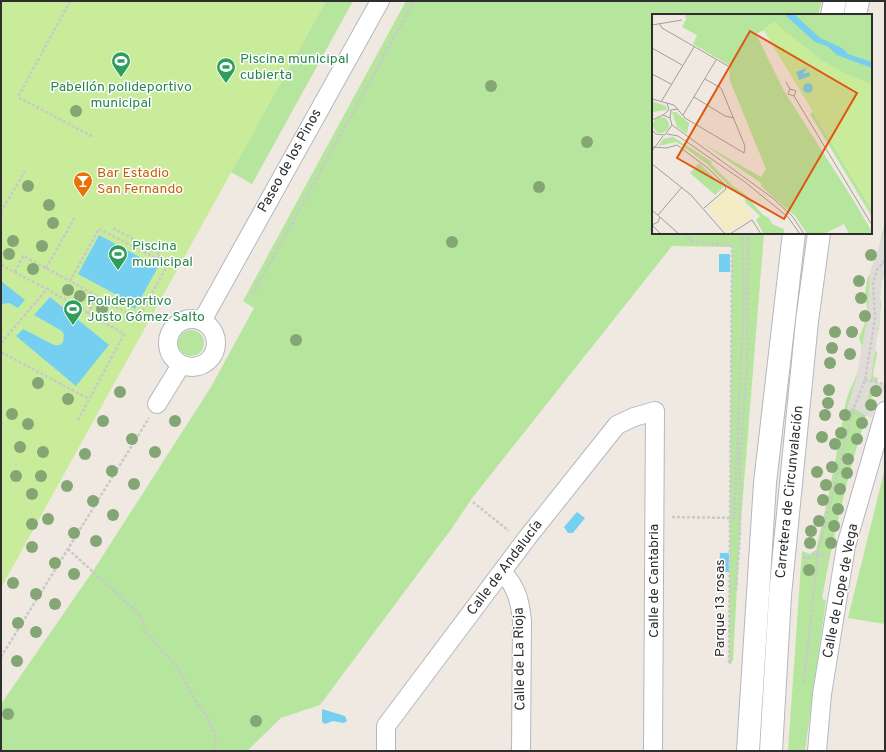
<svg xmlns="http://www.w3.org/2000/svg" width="886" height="752" font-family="Overpass,sans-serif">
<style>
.green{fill:#b6e59e}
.pitch{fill:#c9ec9a}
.plaza{fill:#dfdcd8}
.water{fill:#75cff0}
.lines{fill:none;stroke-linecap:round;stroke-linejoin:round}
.minor-casing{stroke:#b4b7c1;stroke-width:20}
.secondary-casing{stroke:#b4b7c1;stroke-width:24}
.path{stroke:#c9c9c9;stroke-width:2.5;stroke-dasharray:3 2;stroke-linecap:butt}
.minor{stroke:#fff;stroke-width:18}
.secondary{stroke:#fff;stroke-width:22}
.tree{fill:#84a574}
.labels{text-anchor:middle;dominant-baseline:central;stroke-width:3;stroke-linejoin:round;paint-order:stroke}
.leisure-label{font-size:14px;fill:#27864d;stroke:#fff;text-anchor:start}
.street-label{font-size:14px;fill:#2e2e2e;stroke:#fff}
.food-label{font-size:14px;fill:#c56008;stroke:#fff;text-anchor:start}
.inset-road{fill:none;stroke:#a29e99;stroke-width:1}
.view{fill:#df570e;fill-opacity:0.15;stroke:#df570e;stroke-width:2}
.inset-edge{fill:none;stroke:#2e2e2e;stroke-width:2}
</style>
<rect width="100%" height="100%" fill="#efe9e1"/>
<g class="green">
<polygon points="326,1 353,1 252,184 231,172"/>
<polygon points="406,1 822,1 818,15 653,15 653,233 764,233 740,533 733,660 729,664 732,247 672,246 473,497 452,528 320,705 281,718 247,751 1,751 1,704 93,571 211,387 254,308 243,301"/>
<path d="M885,223V275L880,283L879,295L881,303L879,329L877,335L875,349L877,354L873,374L874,377L878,378C854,450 835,524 822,599L826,600L805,751H788L802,551L810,554L816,550C827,503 837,455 845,407C848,384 870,364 859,338L868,315L865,292L867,280L883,245L881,238Z"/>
<circle cx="191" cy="343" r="13"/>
<polygon points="885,468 885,624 848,618"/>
</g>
<polygon class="pitch" points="1,1 326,1 1,588"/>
<polygon class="plaza" points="885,228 885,274 882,280 880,299 880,316 871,380 885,385 885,392 871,387 867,401 874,411 871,418 852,407 843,422 856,379 868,314 870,272"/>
<g class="water">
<polygon points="99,235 158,267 135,309 126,304 128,301 78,274"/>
<rect x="719" y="254" width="11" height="18"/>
<polygon points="1,281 25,300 18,308 9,303 1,304"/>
<polygon points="50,297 109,345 76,386 16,336 23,329 54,345 60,345 63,342 64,335 62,331 34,315"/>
<polygon points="577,512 585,518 573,533 568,533 564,527"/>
<polygon points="720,553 729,553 729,572 719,572"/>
<polygon points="322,709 345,716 347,721 344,723 333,721 325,724 322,722"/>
</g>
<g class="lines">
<g class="minor-casing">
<g id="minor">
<circle cx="192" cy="343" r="24"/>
<polyline points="202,321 380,1"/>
<polyline points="157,404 181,365"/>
<path d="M502,572C517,587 520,601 522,621L521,751"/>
<polyline points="386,751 386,726 527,538 617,425 634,417 655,411 653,751"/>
<polyline points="817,751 822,694 846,546 885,411"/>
</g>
</g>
<g class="secondary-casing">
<g id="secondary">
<polyline points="832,15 835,1"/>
<polyline points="855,15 858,1"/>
<polyline points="748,751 765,483 794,233"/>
<polyline points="771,751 780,595 807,321 819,233"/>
</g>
</g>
<g class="path">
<polyline points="70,1 18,97 93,137"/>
<polyline points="1,212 25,171"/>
<polyline points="113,228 160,254 158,259"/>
<polygon points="99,229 164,262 166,268 138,319 70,281"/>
<polyline points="687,233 686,236 692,241 732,246 729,664 733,659"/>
<polyline points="1,265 47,289"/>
<polyline points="46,268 75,217"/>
<polyline points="15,272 23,256 70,281"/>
<polyline points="253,294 414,1"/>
<polyline points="88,314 96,296"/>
<polyline points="1,343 47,289 124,334 78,420"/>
<polyline points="1,352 89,399"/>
<polyline points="865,380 885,384"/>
<polyline points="852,412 866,417"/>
<polyline points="473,502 509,531"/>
<polyline points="672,517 734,518 744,297 742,233"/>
<polyline points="68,549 141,616 145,631 178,668 199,707 207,716 216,738 214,751"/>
<polyline points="803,557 808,558 813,554 828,556"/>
<polyline points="736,590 740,533 740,457 747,368 748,233"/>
<polyline points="1,657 149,418"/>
<polyline points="804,682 818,553 852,412 865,380 875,318 873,283 877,270 885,260"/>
</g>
<use href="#minor" class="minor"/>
<use href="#secondary" class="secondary"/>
</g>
<g class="tree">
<circle cx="491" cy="86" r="6"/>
<circle cx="76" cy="111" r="6"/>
<circle cx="587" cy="142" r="6"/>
<circle cx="28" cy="186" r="6"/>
<circle cx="539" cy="187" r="6"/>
<circle cx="49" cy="205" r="6"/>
<circle cx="53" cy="223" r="6"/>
<circle cx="13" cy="241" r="6"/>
<circle cx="452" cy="242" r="6"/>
<circle cx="42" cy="246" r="6"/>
<circle cx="9" cy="254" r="6"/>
<circle cx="871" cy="255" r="6"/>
<circle cx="33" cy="269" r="6"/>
<circle cx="859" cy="281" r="6"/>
<circle cx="68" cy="290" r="6"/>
<circle cx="80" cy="296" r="6"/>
<circle cx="861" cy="298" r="6"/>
<circle cx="102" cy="309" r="6"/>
<circle cx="865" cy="316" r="6"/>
<circle cx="835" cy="332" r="6"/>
<circle cx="852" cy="332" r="6"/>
<circle cx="296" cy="340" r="6"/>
<circle cx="832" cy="348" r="6"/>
<circle cx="850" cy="354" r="6"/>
<circle cx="830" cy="363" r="6"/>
<circle cx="38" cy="383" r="6"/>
<circle cx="829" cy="390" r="6"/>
<circle cx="876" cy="391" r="6"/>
<circle cx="120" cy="392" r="6"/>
<circle cx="68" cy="399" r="6"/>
<circle cx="828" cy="403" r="6"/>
<circle cx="871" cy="405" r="6"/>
<circle cx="12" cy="414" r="6"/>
<circle cx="825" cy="415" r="6"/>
<circle cx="845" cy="415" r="6"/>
<circle cx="103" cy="421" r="6"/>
<circle cx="175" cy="421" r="6"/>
<circle cx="862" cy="423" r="6"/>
<circle cx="28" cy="424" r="6"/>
<circle cx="841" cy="433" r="6"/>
<circle cx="822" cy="437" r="6"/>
<circle cx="132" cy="439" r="6"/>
<circle cx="857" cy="439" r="6"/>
<circle cx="835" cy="444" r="6"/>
<circle cx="20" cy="447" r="6"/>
<circle cx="43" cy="452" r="6"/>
<circle cx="155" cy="452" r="6"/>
<circle cx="85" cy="454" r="6"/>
<circle cx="848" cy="459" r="6"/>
<circle cx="832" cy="467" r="6"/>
<circle cx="112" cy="471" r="6"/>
<circle cx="817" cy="472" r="6"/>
<circle cx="847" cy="473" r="6"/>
<circle cx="16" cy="476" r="6"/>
<circle cx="41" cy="476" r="6"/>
<circle cx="134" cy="484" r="6"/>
<circle cx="826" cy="485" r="6"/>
<circle cx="67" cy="486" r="6"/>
<circle cx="840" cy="489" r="6"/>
<circle cx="32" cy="494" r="6"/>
<circle cx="823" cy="500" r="6"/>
<circle cx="93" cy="501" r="6"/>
<circle cx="838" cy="509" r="6"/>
<circle cx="113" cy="515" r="6"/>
<circle cx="48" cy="519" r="6"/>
<circle cx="819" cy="521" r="6"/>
<circle cx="32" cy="524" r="6"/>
<circle cx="834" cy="526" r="6"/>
<circle cx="811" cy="531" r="6"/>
<circle cx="74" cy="533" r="6"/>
<circle cx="96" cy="541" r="6"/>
<circle cx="810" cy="543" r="6"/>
<circle cx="831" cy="543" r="6"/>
<circle cx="32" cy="547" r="6"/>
<circle cx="55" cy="563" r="6"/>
<circle cx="809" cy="570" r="6"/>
<circle cx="74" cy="574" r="6"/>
<circle cx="13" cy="583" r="6"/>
<circle cx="36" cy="594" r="6"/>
<circle cx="55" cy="604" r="6"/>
<circle cx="18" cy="623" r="6"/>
<circle cx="36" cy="632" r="6"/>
<circle cx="17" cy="661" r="6"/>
<circle cx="8" cy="714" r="6"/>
<circle cx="256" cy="721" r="6"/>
</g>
<defs>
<g id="stadium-pin" transform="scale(1)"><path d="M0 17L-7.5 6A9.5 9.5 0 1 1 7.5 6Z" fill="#2e9e5b" stroke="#fff"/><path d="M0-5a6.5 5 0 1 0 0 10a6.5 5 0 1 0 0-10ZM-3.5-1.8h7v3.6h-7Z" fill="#fff"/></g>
<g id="bar-pin" transform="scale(1)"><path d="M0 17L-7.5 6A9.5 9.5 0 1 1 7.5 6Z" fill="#e8710a" stroke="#fff"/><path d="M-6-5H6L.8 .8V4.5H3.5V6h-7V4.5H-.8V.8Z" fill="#fff"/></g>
</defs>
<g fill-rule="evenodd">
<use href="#stadium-pin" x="121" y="61"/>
<use href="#stadium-pin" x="226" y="67"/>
<use href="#bar-pin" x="83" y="181"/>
<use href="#stadium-pin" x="118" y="254"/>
<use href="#stadium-pin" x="73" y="309"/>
</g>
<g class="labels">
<g class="leisure-label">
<text x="240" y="59">Piscina municipal<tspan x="240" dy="16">cubierta</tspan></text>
<text x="121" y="87" text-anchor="middle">Pabellón polideportivo<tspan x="121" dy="16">municipal</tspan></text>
<text x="132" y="246">Piscina<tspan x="132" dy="16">municipal</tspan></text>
<text x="87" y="301">Polideportivo<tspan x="87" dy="16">Justo Gómez Salto</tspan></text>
</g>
<g class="street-label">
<text transform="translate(290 161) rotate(-61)">Paseo de los Pinos</text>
<text transform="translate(790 492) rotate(-84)">Carretera de Circunvalación</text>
<text transform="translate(505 568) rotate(-53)">Calle de Andalucía</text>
<text transform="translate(654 581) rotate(-90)">Calle de Cantabria</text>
<text transform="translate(841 591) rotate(-79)">Calle de Lope de Vega</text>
<text transform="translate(720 608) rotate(-90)">Parque 13 rosas</text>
<text transform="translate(520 659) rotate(-91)">Calle de La Rioja</text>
</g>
<g class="food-label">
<text x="97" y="173">Bar Estadio<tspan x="97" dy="16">San Fernando</tspan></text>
</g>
</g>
<g transform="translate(652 14)">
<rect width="220" height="220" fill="#efe9e1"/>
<path d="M33,0H220V71L193,60L136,56L112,16L104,20L132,77L202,187L219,216L218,220H197L192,210L172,220H155L144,203L109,172V169L50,129L109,163L114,155L78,67L77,51L41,30L45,21L30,13L34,5ZM0,87L14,92L15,96L0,98ZM20,98H24L37,109L35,120L25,113ZM161,98L220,196V203L158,100ZM1 111a8 8 0 1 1 16 0a8 8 0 1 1-16 0ZM21,123L60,148L59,150L81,172L93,180L111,201L117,204L120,210L132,215V219L112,220L104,206L108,202L94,189L92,181L78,173L55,150L31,132L24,128L6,132L11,125ZM47,149L72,173L63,181L38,159Z" fill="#b6e59e"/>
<path d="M78,173L101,202L75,219L56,193Z" fill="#f3ecc5"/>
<path d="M122,8L168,45L192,59L220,71V196L111,15Z" fill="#c9ec9a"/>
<path d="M132,0H142L168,24L190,34L196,40L220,48V54L185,41L175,32L163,28ZM155,54L151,60L157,58L158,62L147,66L144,58ZM151 74a5 5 0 1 1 10 0a5 5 0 1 1-10 0Z" fill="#75cff0"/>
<path class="inset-road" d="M7,9L10,14L76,52M0,11L30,6M0,34L30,51M0,60L19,70M134,68L138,75L136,80L142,82M138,75L144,77L142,82L220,211M42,83L73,102L82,104M0,85L22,91L33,104L92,139L93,132L69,74L53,65M9,88L42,33M11,101L17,96L15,89M31,101L64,46M18,104L19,96L26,95M0,106L11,101L18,104L20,111L13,121L4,120L0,116M20,111L122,185L141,203L152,220M15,120L26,122L93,168L136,203L148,220M0,133L14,134L25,131L57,155L72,170L74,175L52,194M0,137L11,122M0,150L39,181L73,220M0,196L27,220M6,201L30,173M0,211L9,220M0,211L6,208L8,203M78,220L100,206L109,220"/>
<path class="view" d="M98,17L205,79L132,205L25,144Z"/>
<rect width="220" height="220" class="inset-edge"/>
</g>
<rect width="886" height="752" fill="none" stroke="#2e2e2e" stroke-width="4"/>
</svg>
